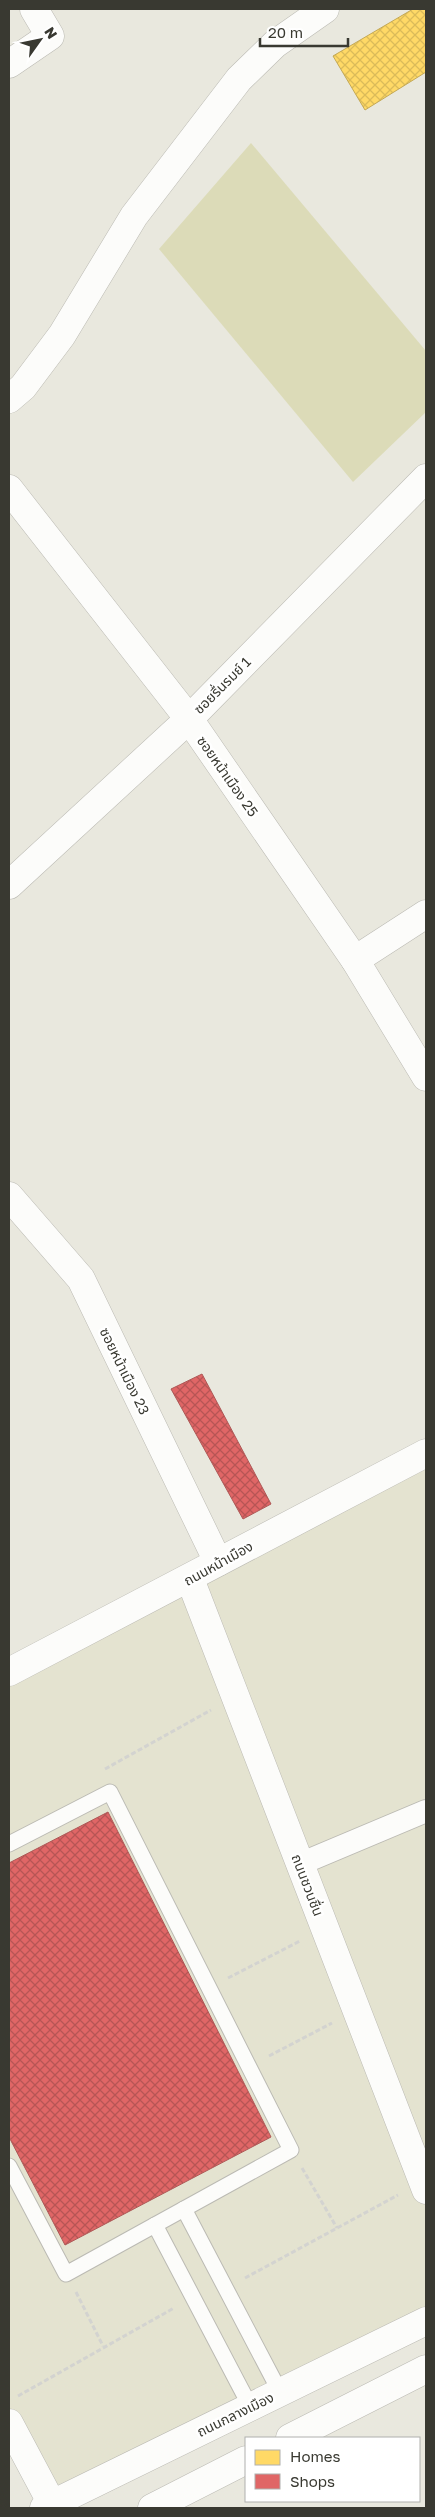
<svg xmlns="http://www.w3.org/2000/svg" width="435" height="2517" font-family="'Golos Text','Noto Sans Thai',sans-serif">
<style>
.built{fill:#e4e3d0}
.grass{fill:#dcdbb8}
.homes{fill:url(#homes-cross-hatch);stroke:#c4a956}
.shops{fill:url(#shops-cross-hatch);stroke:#ae5856}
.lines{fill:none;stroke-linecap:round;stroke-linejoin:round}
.service-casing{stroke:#bbbab3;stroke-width:17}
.pedestrian-casing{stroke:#bbbab3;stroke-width:24}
.minor-casing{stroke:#bbbab3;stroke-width:29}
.tertiary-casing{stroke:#bbbab3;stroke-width:29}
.secondary-casing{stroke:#bbbab3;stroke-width:29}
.path{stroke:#d3d3d0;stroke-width:3;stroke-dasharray:5 2.5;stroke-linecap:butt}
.service{stroke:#fcfcfa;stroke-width:15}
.pedestrian{stroke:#fcfcfa;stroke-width:22}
.minor{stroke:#fcfcfa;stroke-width:28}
.tertiary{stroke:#fcfcfa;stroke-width:28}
.secondary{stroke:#fcfcfa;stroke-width:28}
.labels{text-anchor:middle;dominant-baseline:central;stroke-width:5;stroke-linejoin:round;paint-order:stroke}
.street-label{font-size:14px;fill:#393931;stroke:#fff}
</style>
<defs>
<pattern id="homes-cross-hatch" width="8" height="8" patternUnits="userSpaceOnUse" patternTransform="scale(1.25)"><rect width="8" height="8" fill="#ffd966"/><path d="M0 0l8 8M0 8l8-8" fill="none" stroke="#dbbb59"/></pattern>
<pattern id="shops-cross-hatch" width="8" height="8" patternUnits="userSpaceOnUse" patternTransform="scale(1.25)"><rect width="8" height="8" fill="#e06666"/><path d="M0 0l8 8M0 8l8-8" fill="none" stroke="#b75555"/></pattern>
</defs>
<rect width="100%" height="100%" fill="#e9e8de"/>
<polygon class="built" points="426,1453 426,2318 51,2488 9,2421 9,1672"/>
<polygon class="grass" points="251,143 426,351 426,412 353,482 159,249"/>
<polygon class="homes" points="413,9 426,9 426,72 365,110 333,56"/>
<g class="shops">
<polygon points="202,1374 271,1504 243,1519 171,1389"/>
<polygon points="108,1812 271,2137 65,2245 9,2137 9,1863"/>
</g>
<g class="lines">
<g class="service-casing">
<g id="service">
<polyline points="9,1844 110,1792 291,2150 66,2274 9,2166"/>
<polyline points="184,2209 280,2392"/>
<polyline points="155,2225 250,2406"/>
</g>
</g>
<g class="pedestrian-casing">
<polyline id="pedestrian" points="300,1864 426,1811"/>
</g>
<g class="minor-casing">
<g id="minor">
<polyline points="9,64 50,36 34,9"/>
<polyline points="9,489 189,719 355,960 426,1077"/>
<polyline points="355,960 426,914"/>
<polyline points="9,1196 81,1279 218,1562"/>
</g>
</g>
<g class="tertiary-casing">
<g id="tertiary">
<polyline points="9,399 23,387 62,335 134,216 239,79 275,44 325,9"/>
<polyline points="9,885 189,719 426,478"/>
<polyline points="190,1579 426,2190"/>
<polyline points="9,1672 426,1453"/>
<polyline points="9,2423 52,2504"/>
</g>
</g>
<g class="secondary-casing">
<g id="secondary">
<polyline points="290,2438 426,2369"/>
<polyline points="44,2508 426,2321"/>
<polyline points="152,2508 246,2460"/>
</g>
</g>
<g class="path">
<polyline points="105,1769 211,1710"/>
<polyline points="228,1978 300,1941"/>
<polyline points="269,2056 332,2023"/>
<polyline points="302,2168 337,2228"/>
<polyline points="245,2278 398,2195"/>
<polyline points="76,2292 103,2346"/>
<polyline points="18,2396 174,2308"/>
</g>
<use href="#service" class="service"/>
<use href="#pedestrian" class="pedestrian"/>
<use href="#minor" class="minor"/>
<use href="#tertiary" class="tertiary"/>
<use href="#secondary" class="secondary"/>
</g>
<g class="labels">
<g class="street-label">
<text transform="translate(222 685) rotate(-45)">ซอยรื่นรมย์ 1</text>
<text transform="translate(228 776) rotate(55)">ซอยหน้าเมือง 25</text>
<text transform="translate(125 1371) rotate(64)">ซอยหน้าเมือง 23</text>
<text transform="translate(218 1563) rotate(-29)">ถนนหน้าเมือง</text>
<text transform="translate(308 1885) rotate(69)">ถนนชวนชื่น</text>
<text transform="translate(235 2414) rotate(-26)">ถนนกลางเมือง</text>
</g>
</g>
<rect width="435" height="2517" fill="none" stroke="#393931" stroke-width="20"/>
<rect x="245" y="2437" width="175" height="65" fill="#ffffff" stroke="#b0b0ad"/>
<rect x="255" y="2450" width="25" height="15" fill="#ffd966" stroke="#b0b0ad"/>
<text x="290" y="2462" font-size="15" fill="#393931">Homes</text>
<rect x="255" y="2474" width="25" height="15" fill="#e06666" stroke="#b0b0ad"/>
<text x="290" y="2487" font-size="15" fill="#393931">Shops</text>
<g transform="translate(40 40) rotate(57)" stroke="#ffffff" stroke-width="4" paint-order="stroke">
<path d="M0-4L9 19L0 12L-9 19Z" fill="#393931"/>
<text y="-8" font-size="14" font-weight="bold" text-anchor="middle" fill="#393931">N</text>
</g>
<path d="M260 38v8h88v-8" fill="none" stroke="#393931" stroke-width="2.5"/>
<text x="268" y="38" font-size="15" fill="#393931" stroke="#ffffff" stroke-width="4" paint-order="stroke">20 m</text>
</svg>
